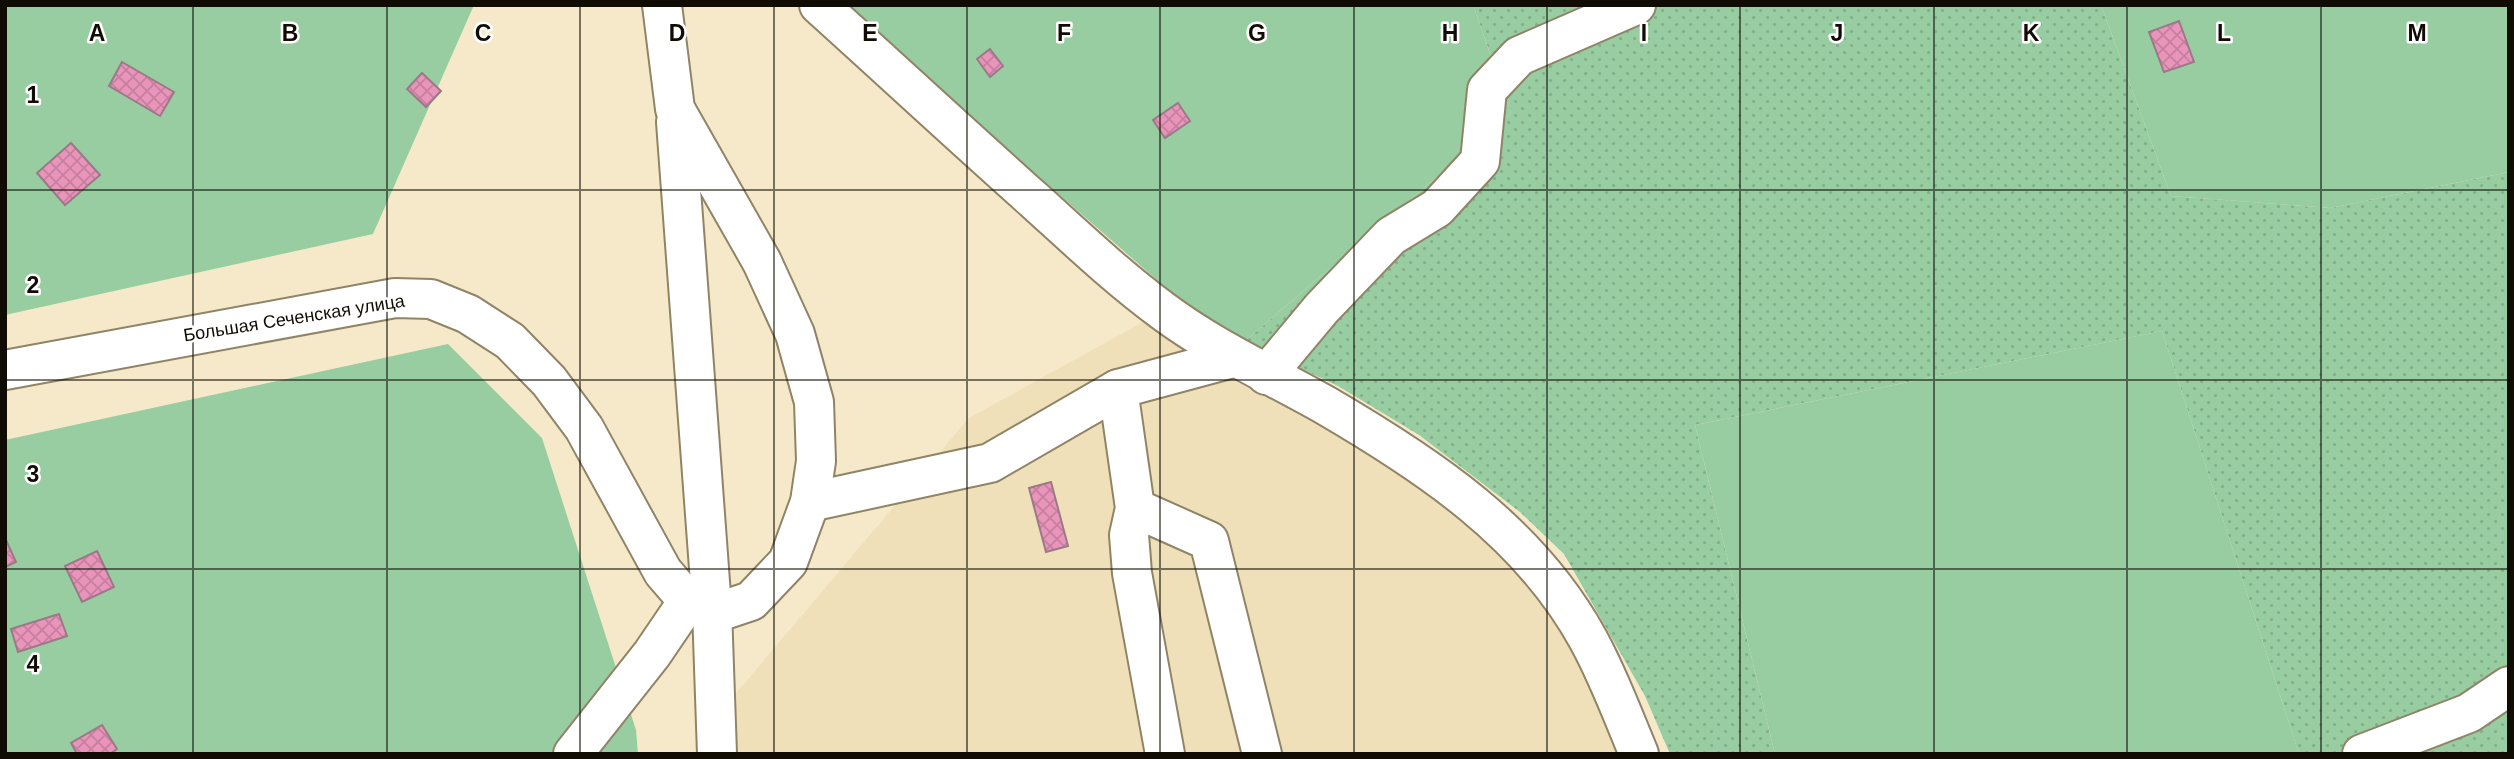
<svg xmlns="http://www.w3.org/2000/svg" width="2514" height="759" font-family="Helvetica,sans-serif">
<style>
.built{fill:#efe0b9}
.grass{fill:url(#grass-dots)}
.garden{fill:#98cda2}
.building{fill:url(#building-cross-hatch);stroke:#9a7a87;stroke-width:2}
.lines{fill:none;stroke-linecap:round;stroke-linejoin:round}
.minor-casing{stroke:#908467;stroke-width:42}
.minor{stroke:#fff;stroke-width:38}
.grid{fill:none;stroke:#100c03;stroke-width:2;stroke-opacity:0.55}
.labels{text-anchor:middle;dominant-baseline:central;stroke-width:5;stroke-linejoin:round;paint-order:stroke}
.street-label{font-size:18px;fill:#100c03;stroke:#fff}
.grid-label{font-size:23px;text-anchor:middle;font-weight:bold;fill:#100c03;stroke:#fff;stroke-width:5;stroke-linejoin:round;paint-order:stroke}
</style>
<defs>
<pattern id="grass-dots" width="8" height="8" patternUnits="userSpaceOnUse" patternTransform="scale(1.75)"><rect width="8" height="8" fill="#98cda2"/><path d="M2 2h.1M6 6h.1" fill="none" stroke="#82af8a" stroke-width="1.8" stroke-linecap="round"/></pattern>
<pattern id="building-cross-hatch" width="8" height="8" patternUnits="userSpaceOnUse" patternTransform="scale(1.75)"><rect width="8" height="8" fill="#e995bb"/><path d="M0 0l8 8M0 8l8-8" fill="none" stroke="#c77f9f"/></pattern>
</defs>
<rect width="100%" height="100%" fill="#f6e9ca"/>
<polygon class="built" points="1163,311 1507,532 1639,754 717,754 715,718 969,418"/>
<polygon class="grass" points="1473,5 2101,5 2171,196 2330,208 2509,172 2509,754 2299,754 2162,331 1695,425 1775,754 1670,754 1645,696 1564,554 1520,512 1419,435 1338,386 1244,342 1511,113"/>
<g class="garden">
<polygon points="5,5 474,5 373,234 5,315"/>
<polygon points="846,5 1473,5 1511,113 1244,342 1174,295 871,30"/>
<polygon points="2101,5 2509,5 2509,172 2330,208 2171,196"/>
<polygon points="2162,331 2299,754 1775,754 1695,425"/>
<polygon points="448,344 542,438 636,730 638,754 5,754 5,440"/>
</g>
<g class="building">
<polygon points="2179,21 2194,62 2164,72 2149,32"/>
<polygon points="990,49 1003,66 990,77 977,59"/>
<polygon points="122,62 174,92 160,116 109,86"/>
<polygon points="422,73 441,91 426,107 407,89"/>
<polygon points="1178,103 1190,121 1165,138 1153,120"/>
<polygon points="71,143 100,175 65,205 37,173"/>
<polygon points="1051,482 1068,546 1046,552 1029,488"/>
<polygon points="6,540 16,562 5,567 5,540"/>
<polygon points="97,551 114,587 82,602 65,566"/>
<polygon points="59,614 67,636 18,652 11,629"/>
<polygon points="102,725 117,749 110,754 77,754 71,743"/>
</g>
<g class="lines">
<g class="minor-casing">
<g id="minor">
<path d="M819,5C891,70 962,136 1034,200C1076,238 1117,277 1163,311C1214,349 1270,374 1325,405C1428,465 1529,532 1588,639C1608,675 1623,716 1639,754"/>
<polyline points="676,122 712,609 717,754"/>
<polyline points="5,370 395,298 431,299 468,314 510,341 549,381 584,428 663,572 688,601 724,610 751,601 788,562 810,502 816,461 814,402 795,334 762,262 675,109 662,5"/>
<polyline points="1266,375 1322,308 1391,236 1437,208 1480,161 1487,90 1519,56 1636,5"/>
<polyline points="1118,389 1135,508 1129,535 1132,573 1165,754"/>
<polyline points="810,502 990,463 1118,389 1233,358"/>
<polyline points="1135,508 1209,541 1262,754"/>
<polyline points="573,754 652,654 688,601"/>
<polyline points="2362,754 2469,713 2509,686"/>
</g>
</g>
<use href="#minor" class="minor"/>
</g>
<path class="grid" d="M193,5V754M387,5V754M580,5V754M774,5V754M967,5V754M1160,5V754M1354,5V754M1547,5V754M1740,5V754M1934,5V754M2127,5V754M2321,5V754M5,190H2509M5,380H2509M5,569H2509"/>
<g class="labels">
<g class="street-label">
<text transform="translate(294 318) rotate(-9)">Большая Сеченская улица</text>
</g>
</g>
<g class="grid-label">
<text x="97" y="41">A</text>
<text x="290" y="41">B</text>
<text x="483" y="41">C</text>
<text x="677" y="41">D</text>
<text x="870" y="41">E</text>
<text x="1064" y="41">F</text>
<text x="1257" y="41">G</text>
<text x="1450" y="41">H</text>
<text x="1644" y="41">I</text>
<text x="1837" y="41">J</text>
<text x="2031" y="41">K</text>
<text x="2224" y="41">L</text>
<text x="2417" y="41">M</text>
<text x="33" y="103">1</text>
<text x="33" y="293">2</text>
<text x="33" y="482">3</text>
<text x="33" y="672">4</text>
</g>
<rect width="2514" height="759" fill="none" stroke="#100c03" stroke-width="14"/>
</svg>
